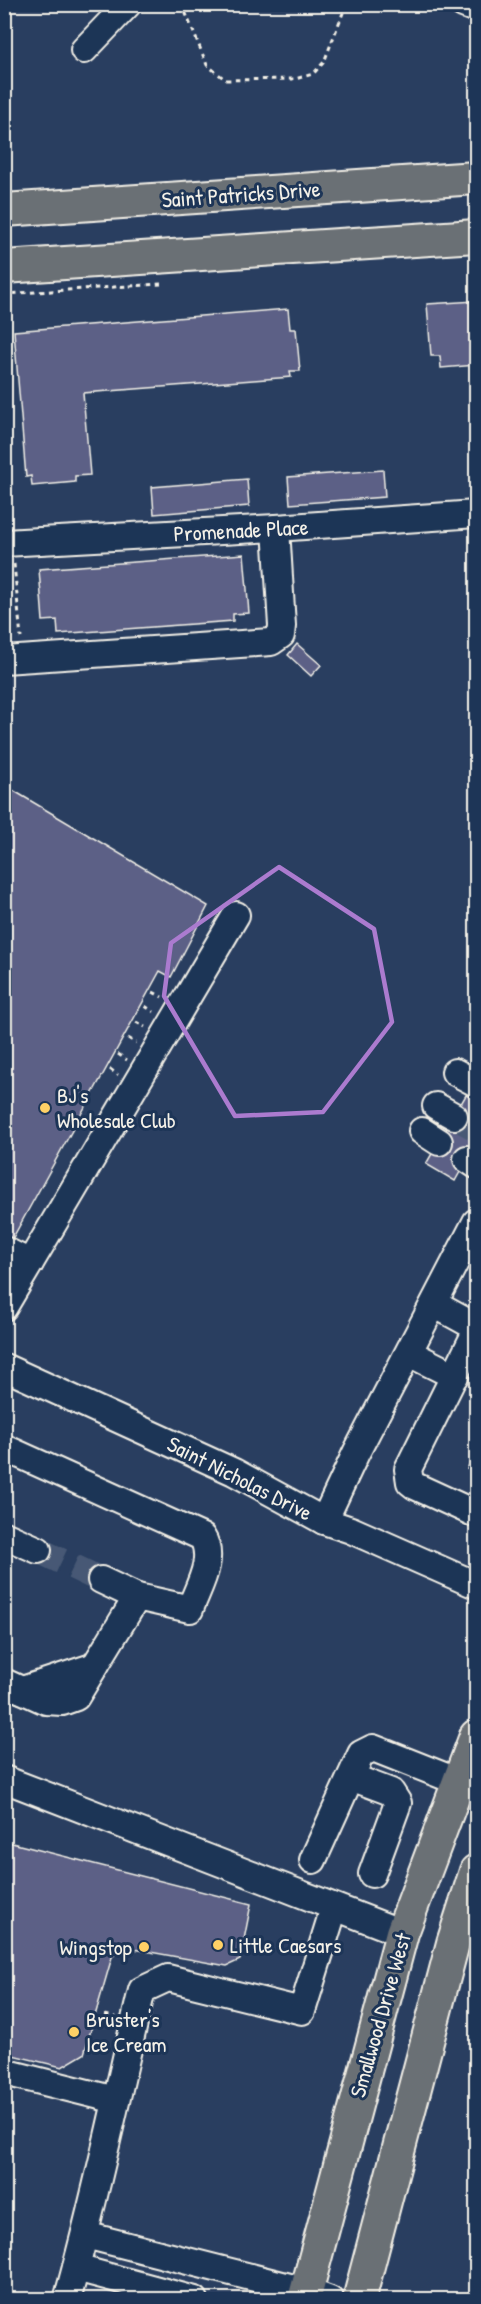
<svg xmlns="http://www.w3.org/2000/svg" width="481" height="2304" font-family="'Patrick Hand',sans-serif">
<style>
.building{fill:#5b6086;stroke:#f4f1e8;stroke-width:1.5}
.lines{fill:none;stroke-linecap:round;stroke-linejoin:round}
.minor-tunnel{stroke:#475974;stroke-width:26;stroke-dasharray:26 13;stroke-linecap:butt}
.minor-casing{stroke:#f4f1e8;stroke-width:30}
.major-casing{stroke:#f4f1e8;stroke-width:36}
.path{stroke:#f4f1e8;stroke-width:3;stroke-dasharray:4.5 4.5;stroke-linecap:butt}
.minor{stroke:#1d3557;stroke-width:26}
.major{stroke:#6b6f75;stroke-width:32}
.marked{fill:none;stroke:#ab7bcf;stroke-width:4.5;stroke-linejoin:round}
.poi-dot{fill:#ffd166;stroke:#1d3557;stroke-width:2}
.labels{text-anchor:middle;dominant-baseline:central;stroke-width:6;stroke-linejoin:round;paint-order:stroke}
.street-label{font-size:22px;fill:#f4f1e8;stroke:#1d3557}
.poi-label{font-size:22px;fill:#f4f1e8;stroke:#1d3557;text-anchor:start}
</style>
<rect width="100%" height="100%" fill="#293e60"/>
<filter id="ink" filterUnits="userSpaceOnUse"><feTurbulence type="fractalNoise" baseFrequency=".0167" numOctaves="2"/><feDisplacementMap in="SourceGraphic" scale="12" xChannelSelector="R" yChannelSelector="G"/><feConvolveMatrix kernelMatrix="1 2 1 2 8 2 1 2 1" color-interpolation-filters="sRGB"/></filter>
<g filter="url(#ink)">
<g class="building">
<polygon points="476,301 476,365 441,368 440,356 431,356 427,304"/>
<polygon points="288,309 290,329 296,329 300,371 290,371 291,377 83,393 90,475 75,476 75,482 32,486 31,476 26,477 14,331"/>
<polygon points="383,470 385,497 290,504 288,477"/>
<polygon points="247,479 249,506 154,514 152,487"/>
<polygon points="244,554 249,613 233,614 233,621 58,634 57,620 43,621 39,569"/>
<polygon points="4,579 10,626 4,626"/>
<polygon points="297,644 321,665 311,676 288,655"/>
<polygon points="4,785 208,906 171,977 160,971 10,1243 4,1239"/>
<polygon points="466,1095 476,1102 476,1143 455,1181 426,1164"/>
<polygon points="476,1449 476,1473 467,1469"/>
<polygon points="4,1841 251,1904 240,1960 227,1966 123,1947 112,1957 84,2054 62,2067 4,2053"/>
</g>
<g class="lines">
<g class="minor-tunnel">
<polyline points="454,1116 476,1128"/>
<polyline points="38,1550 101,1580"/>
</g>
<g class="minor-casing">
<g id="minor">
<polyline points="463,4 476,9"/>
<polyline points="84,50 128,4"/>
<polyline points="4,543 276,528 476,514"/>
<polyline points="4,660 271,642 281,635 282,626 276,528"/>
<polyline points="455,1072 476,1083"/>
<polyline points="436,1106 454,1116"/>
<polyline points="422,1131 439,1142"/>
<polyline points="467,1159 476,1165"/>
<polyline points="4,1250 30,1263"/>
<polyline points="434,1304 476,1327"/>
<polyline points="4,1307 236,915"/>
<polyline points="476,1332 408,1469 410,1482 415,1486 476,1514"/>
<polyline points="409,1353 455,1376"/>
<polyline points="4,1367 234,1472 324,1521 351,1530 476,1585"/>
<path d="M4,1454L7,1449L202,1537C216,1559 198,1587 190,1609L137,1597L76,1697L62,1702L46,1701L4,1682"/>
<polyline points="324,1521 356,1453 476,1222"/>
<polyline points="4,1535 38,1550"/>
<polyline points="101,1580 137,1597"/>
<polyline points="22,1690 95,1666"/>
<polyline points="351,1777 391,1792 398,1803 372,1874"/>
<polyline points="4,1779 402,1933"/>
<polyline points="313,1860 361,1754 373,1748 459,1782"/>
<polyline points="4,2072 116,2100"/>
<polyline points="85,2235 306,2291 330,2300"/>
<polyline points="76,2268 195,2300"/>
<path d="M67,2300C96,2198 117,2093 142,1990L168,1978L302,2011L334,1908"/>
</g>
</g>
<g class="major-casing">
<g id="major">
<polyline points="4,210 476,178"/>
<polyline points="4,267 476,236"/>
<polyline points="304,2300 402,1933 476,1736"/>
<polyline points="359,2300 453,1943 476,1871"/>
</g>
</g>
<g class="path">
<polyline points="182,4 207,65 226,80 295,79 313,74 324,62 346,5"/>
<polyline points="4,294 161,284"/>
<polyline points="14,564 21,638"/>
<polyline points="153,992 162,997"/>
<polyline points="145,1006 154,1012"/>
<polyline points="136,1022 145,1027"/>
<polyline points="128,1038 136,1043"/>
<polyline points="118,1054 127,1060"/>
<polyline points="110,1069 118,1075"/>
<polyline points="105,2015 115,2017"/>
</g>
<use href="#minor" class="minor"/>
<use href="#major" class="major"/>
</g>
</g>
<path class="marked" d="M279,867L374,929L392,1022L323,1112L235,1116L164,996L171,943Z"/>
<g class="poi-dot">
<circle cx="45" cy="1108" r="6"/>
<circle cx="218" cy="1945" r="6"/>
<circle cx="144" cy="1947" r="6"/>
<circle cx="74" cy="2032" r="6"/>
</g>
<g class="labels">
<g class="street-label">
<text transform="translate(241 194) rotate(-4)">Saint Patricks Drive</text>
<text transform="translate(241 530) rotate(-3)">Promenade Place</text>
<text transform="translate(240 1478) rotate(27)">Saint Nicholas Drive</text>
<text transform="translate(380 2015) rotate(-74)">Smallwood Drive West</text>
</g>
<g class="poi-label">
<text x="57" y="1095">BJ's<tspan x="57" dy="25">Wholesale Club</tspan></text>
<text x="230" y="1945">Little Caesars</text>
<text x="132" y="1947" text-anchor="end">Wingstop</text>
<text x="86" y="2019">Bruster's<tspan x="86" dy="25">Ice Cream</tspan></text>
</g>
</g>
<rect width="481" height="2304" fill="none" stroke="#1d3557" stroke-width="24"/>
<rect x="12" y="12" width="457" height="2280" fill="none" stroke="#f4f1e8" stroke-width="2" filter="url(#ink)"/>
</svg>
